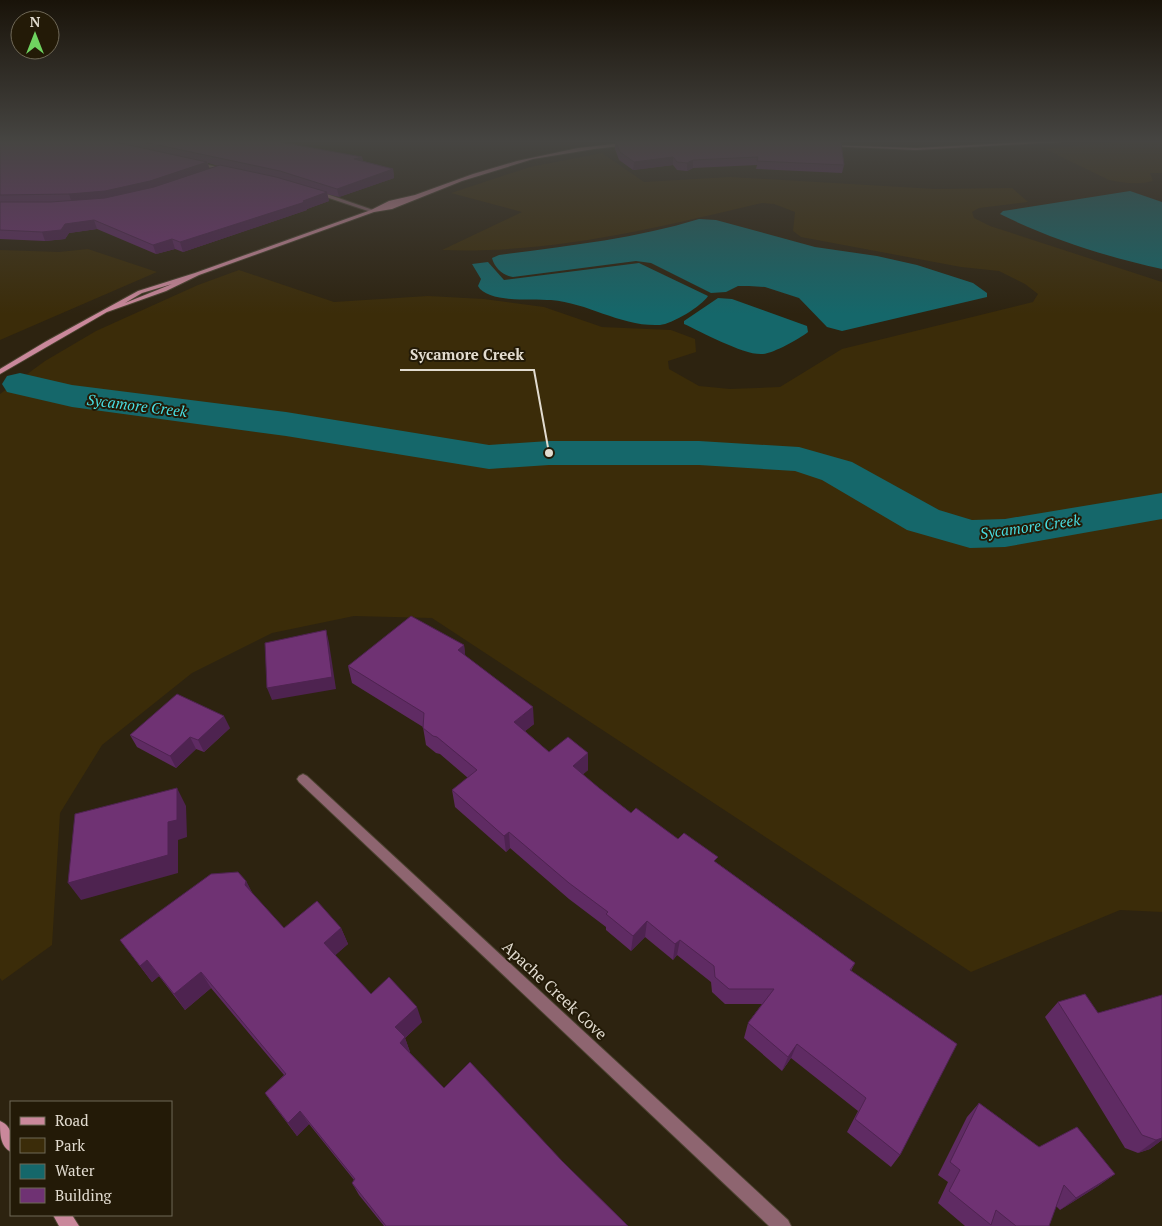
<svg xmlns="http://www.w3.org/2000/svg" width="1162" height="1226" font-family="'PT Serif',serif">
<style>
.green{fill:#3b2c09}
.water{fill:#15676a}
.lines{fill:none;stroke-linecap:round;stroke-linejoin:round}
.river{fill:#15676a;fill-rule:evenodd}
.street-casing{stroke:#4a412f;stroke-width:2}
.secondary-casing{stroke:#4a412f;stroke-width:2}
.street{fill:#8e6570;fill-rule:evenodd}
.secondary{fill:#ca889b;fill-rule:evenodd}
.wall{fill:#5f2b63;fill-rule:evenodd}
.shaded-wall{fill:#4e2350}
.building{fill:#6f3273;stroke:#4e2350}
.labels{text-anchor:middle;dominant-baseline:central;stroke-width:4;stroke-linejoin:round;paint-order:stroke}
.water-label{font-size:15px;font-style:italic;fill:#48dde2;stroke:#231a07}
.near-street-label{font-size:16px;fill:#e2dcd0;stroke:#231a07}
.leader{fill:none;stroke:#e2dcd0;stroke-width:2}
.callout-dot{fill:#e2dcd0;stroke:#231a07;stroke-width:2}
.callout-label{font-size:15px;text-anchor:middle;font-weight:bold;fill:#e2dcd0;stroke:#231a07;stroke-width:4;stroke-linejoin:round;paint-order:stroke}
</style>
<rect width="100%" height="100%" fill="#2d2310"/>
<g class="green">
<path d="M1116,142H1162V173H1150L1153,181C1139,185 1123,183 1109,180L1045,149Z"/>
<path d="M602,153L644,182L730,177L935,189L1012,188L1028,202L979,208L972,212L974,218L990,226L1162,282V912L1120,910L971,972L432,618L354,616L272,633L192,673L102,745L60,813L52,945L2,981L0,978V394L45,361L96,331L198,285L239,270L334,302L428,296L484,299L544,307L602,327L671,330L695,339L696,352L668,361L669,369L699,386L730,389L780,387L842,349L1033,302L1038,294L1025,284L999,271L961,267L801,237L793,231L795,212L774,204L762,203C655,228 553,254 442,250L522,212L451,193L530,167Z"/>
<polygon points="88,249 157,272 0,340 0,250 59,252"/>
</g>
<g class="water">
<path d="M1130,191L1162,202V269C1107,257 1050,239 1000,214L1003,211Z"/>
<path d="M699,219L716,220L815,247L877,256L917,265L973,283L987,293V297L842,331L827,327L799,298L765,287L749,286H738L726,292L711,293L651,263L636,261L513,277C503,276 494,267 492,258L499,255C566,246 634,239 699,219Z"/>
<path d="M488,262L504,280L639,263L708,296C702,306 672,324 660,325C621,327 589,303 551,300C533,299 487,303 478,286L481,279L472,264Z"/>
<path d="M718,298L732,299L807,326L808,332C799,339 774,353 763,354C745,356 702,332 684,324V321Z"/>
</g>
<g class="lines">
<polygon class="river" points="20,373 72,385 286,412 489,445 549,441 699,441 799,447 852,462 939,510 972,520 1005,519 1162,493 1162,519 1005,547 970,548 907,530 822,480 795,471 699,465 549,465 489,469 286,436 72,407 7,392 2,384 7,376"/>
<g class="street-casing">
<g id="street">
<polygon points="195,162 227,169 229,170 227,171 193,164"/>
<polygon points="314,191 318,191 376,211 371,212 314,193"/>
<polygon points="303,774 307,776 788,1220 791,1226 769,1226 299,782 297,779 299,776"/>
</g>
</g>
<g class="secondary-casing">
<g id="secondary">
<path d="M632,142H657L594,149L533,159L462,181L392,209L374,212L199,275L166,291L107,312L0,374V369L45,342L138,291L195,273L371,210L389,201L415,195L473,174L517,161L578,148ZM172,284L125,303L142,293Z"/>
<polygon points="1028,142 1060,142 916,150 826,146 828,145 916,148"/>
<path d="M0,1121C14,1127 12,1140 11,1152C0,1146 0,1134 0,1121Z"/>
<polygon points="53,1215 72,1215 79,1226 59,1226"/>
</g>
</g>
<use href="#street" class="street"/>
<use href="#secondary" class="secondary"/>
</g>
<g class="wall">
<path d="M0,142H280L362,157L363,161L393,169L394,178L339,197L327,194L329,201L307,209V210L183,252L175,249L156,254L97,229L69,233L65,239L45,241L0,239ZM208,163L218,166L209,169Z"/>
<polygon points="615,142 841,142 844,165 842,173 756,169 757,165 693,168 687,171 677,170 673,165 633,170 619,160 615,149"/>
<polygon points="464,645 465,656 534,724 525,731 549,752 588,753 588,770 582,775 599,788 631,813 678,839 717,863 855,963 851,971 900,1155 891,1167 847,1132 858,1111 791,1058 782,1071 744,1038 748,1023 762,1004 725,1004 712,992 711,982 677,955 673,960 645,937 631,951 606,930 606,927 569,899 510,848 506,852 455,807 452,790 468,778 440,754 436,753 426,745 423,727 352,683 348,666"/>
<polygon points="230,728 204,752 196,749 176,768 137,747 130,735"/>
<polygon points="246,881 252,893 284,928 341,928 348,944 335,955 371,994 422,1022 405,1038 410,1052 410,1053 444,1088 562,1161 628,1226 384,1226 359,1195 352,1183 354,1180 309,1124 297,1136 275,1107 265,1093 284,1075 211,988 185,1010 159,976 152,982 120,940"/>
<polygon points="1162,995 1162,1140 1150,1149 1138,1153 1125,1148 1045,1017 1058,1002 1098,1013"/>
<polygon points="979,1103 1039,1147 1115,1174 1098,1186 1060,1210 1056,1206 1049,1226 965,1226 938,1203 948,1182 938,1175 967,1117"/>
</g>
<g class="shaded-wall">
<polygon points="362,157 363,165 354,159"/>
<polygon points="673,157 673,165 633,170 634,162"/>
<polygon points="693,160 693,168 687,171 687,163"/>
<polygon points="207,162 210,170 153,190 108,199 72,203 69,194"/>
<polygon points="393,169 394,178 339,197 337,189"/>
<polygon points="327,192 329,201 307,209 307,210 183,252 180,242"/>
<polygon points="94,220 97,229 69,233 65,239 45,241 42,232 65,224"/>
<polygon points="172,239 175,249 156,254 153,245"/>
<polygon points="326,630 329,643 336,689 272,700 267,688"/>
<polygon points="464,645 466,662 458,650"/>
<polygon points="533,707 534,724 515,739 514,722"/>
<polygon points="224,716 230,728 204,752 198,740"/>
<polygon points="190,737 196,749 176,768 170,756"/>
<polygon points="588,753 588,770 573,783 573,766"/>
<polygon points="177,788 186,806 187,837 178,840 178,873 81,900 68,883 168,822"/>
<polygon points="509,832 510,848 506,852 504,836"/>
<polygon points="246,881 255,898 245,885"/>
<polygon points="647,921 645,937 631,951 633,936"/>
<polygon points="341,928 348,944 330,960 324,943"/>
<polygon points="680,940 677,955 673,960 675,944"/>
<polygon points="147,960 159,976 152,982 140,966"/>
<polygon points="201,972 211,988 185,1010 174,994"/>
<polygon points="417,1007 422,1022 405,1038 410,1052 405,1057 395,1027"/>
<polygon points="797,1044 791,1058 782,1071 788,1057"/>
<polygon points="300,1111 309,1124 297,1136 288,1123"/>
<polygon points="1162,1138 1162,1140 1150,1149 1138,1153 1156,1140"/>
<polygon points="1115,1174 1098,1186 1060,1210 1076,1198"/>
</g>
<g class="building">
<polygon points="0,142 115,142 207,162 150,181 105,191 69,194 0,195"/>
<polygon points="144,142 280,142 362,157 354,159 393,169 337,189 280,171"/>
<polygon points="616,142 841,142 844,165 757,161 758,157 693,160 687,163 677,162 673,157 634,162 620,152"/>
<polygon points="220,165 276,177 327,192 303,201 305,202 180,242 172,239 153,245 94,220 65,224 61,230 42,232 0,230 0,202 51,202 105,198 154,187"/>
<polygon points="411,616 464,645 458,650 533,707 514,722 549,752 568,737 588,753 573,766 599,788 631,813 636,808 678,839 684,833 718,857 714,861 855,963 850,970 957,1044 900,1155 855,1119 866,1098 797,1044 788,1057 748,1023 774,989 729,989 715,977 714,966 680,940 675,944 647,921 633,936 606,914 608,912 569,883 509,832 504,836 452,790 477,770 437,737 433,736 423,728 424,713 348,666"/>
<polygon points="326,630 332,677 267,688 265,643"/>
<polygon points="177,694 224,716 198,740 190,737 170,756 130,735"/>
<polygon points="177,788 177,820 168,822 168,855 68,883 75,814"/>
<polygon points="238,872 246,881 245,885 284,928 317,901 341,928 324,943 371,994 389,977 417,1007 395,1027 405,1037 400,1043 444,1088 470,1062 562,1161 628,1226 386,1226 352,1183 355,1179 300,1111 288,1123 265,1093 286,1074 201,972 174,994 147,960 140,966 120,940 211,874"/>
<polygon points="1085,994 1098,1013 1162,995 1162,1138 1156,1140 1142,1135 1058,1002"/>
<polygon points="979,1103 1039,1147 1077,1127 1115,1174 1076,1198 1064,1185 1049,1226 1016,1226 996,1210 991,1225 949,1191 960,1170 950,1162"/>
</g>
<linearGradient id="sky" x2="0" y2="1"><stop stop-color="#191309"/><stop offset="0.45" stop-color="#464542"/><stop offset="1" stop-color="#464542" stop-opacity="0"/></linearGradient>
<rect width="1162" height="314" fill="url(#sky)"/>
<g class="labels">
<g class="water-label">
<text transform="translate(137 405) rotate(7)">Sycamore Creek</text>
<text transform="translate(1030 526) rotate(-8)">Sycamore Creek</text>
</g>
<g class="near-street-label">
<text transform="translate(555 990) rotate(43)">Apache Creek Cove</text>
</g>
</g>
<path class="leader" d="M549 453L534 370H400"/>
<circle class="callout-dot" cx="549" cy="453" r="5"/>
<g class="callout-label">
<text x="467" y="360">Sycamore Creek</text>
</g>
<rect x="10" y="1101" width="162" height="115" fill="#231a07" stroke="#6f6857"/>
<rect x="20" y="1117" width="25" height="8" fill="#ca889b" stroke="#6f6857"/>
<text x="55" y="1126" font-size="15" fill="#e2dcd0">Road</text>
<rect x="20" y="1138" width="25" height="15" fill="#3b2c09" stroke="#6f6857"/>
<text x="55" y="1151" font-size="15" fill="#e2dcd0">Park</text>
<rect x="20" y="1164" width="25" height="15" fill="#15676a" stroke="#6f6857"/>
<text x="55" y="1176" font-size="15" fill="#e2dcd0">Water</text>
<rect x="20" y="1188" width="25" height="15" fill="#6f3273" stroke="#6f6857"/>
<text x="55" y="1201" font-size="15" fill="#e2dcd0">Building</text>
<g transform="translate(35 35)"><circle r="24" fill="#231a07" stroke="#6f6857"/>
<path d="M0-4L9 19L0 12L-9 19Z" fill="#6fd360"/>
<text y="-8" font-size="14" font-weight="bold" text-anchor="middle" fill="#e2dcd0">N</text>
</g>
</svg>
